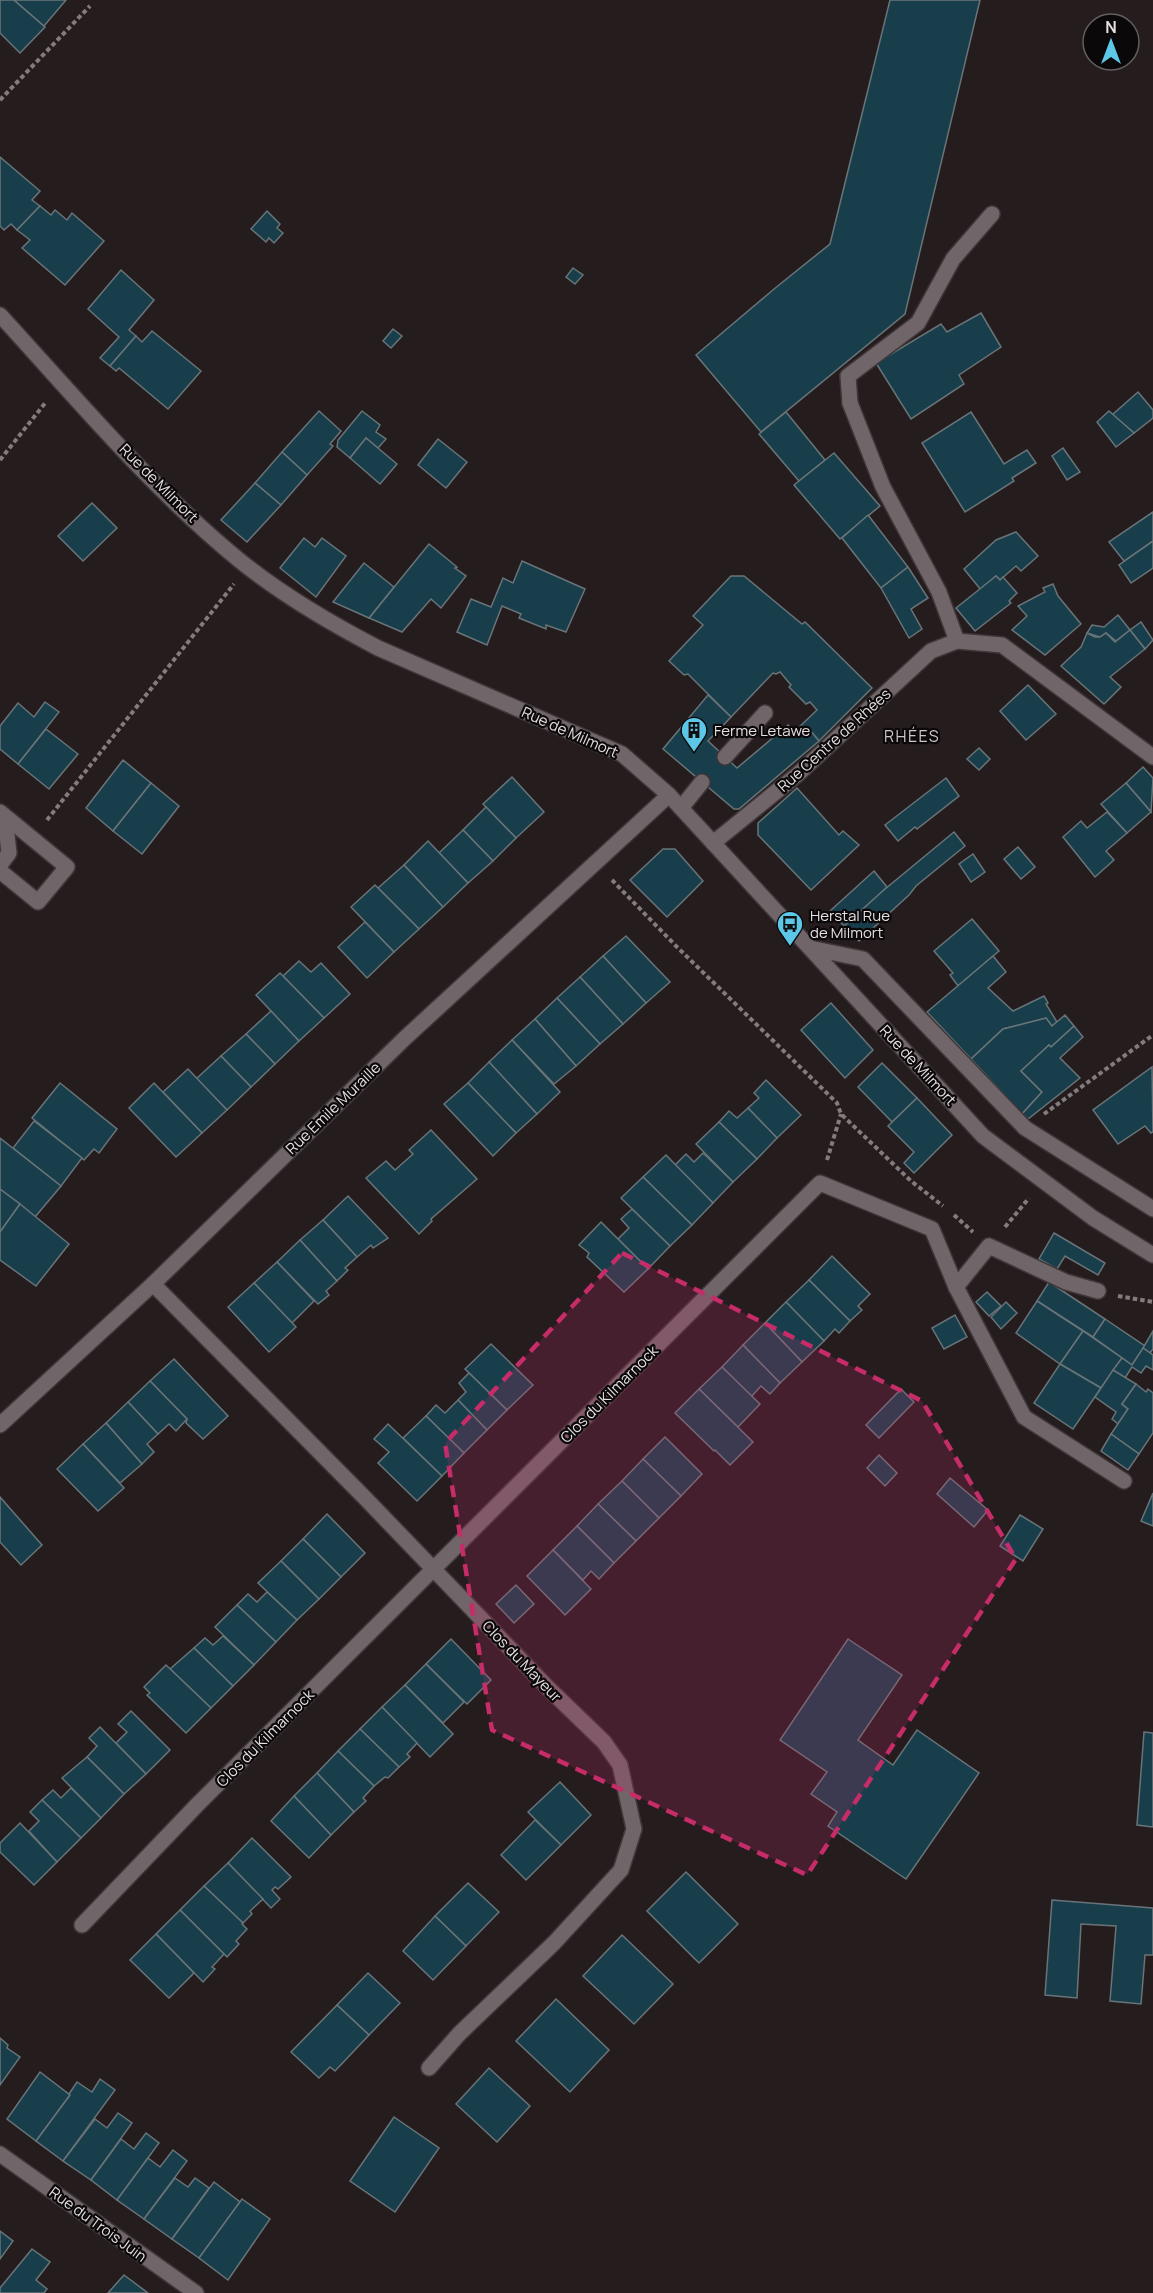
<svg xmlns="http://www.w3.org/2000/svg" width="1153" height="2293" font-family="Manrope,sans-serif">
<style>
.building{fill:#183e4b;stroke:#697478;stroke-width:1.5}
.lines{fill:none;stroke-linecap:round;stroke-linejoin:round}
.lane-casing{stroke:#3e3638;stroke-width:18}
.street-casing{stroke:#3e3638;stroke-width:18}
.secondary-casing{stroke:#3e3638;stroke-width:18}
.path{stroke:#837b7d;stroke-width:4;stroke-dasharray:4.5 3;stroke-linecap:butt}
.lane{stroke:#706568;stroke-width:15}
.street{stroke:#706568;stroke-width:15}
.secondary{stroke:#706568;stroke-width:15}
.marked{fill:#c62c68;fill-opacity:0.2;stroke:#c62c68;stroke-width:4.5;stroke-dasharray:12 8;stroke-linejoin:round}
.labels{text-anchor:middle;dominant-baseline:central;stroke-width:4.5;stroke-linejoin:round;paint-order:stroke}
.street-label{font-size:15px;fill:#e6dfe1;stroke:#0b0809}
.poi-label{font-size:15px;fill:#e6dfe1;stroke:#0b0809;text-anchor:start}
.neighbourhood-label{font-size:16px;letter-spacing:1.5px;fill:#d2c5c8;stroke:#0b0809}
</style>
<rect width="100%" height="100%" fill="#251c1e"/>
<g class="building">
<polygon points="0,0 14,0 45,27 20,53 0,33"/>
<polygon points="14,0 66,0 44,26"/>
<polygon points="890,0 980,0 905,314 761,432 696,355 774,289 830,244"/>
<polygon points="0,157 40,191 32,200 40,206 17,230 11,224 4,230 0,226"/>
<polygon points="40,206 51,215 55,210 67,220 72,213 104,241 65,285 22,248 30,240 17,230"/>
<polygon points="267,211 280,224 277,228 283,233 274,243 269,238 266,242 251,229"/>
<polygon points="573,268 583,275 575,284 566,277"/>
<polygon points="121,270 154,300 129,330 136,336 110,366 100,358 119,337 88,309"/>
<polygon points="981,313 1001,347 959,375 964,384 911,419 876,363 941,324 947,332"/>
<polygon points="393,329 402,336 391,348 383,341"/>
<polygon points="152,331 201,371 168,409 119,368 116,371 110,366 136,336 142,342"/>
<polygon points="1138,392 1153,410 1153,418 1134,433 1112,415"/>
<polygon points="319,411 341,431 330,444 333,446 307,475 282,452"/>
<polygon points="362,411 380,425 376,432 386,439 378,448 366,438 350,458 337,447 338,440"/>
<polygon points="1109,411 1134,433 1116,447 1097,422"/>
<polygon points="786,412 825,460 799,481 759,434"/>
<polygon points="971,412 1004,464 1027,450 1036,463 1012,478 1014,481 965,512 922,443"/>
<polygon points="366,438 397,464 380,484 350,458"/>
<polygon points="438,439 467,462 446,488 418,465"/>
<polygon points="1063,448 1080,472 1067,480 1052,456"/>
<polygon points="282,452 307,475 281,505 255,483"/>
<polygon points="834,453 880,506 840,539 794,485"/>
<polygon points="255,483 281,505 247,542 221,520"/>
<polygon points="92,503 117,528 83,561 58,536"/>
<polygon points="1153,512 1153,541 1124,561 1109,542"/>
<polygon points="868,515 908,567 881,588 842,538"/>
<polygon points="1016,532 1038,556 1021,571 1016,566 1000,580 996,576 981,590 964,569 996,540"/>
<polygon points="304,538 315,547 322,538 346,556 316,597 280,568"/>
<polygon points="1153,541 1153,568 1131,583 1119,565"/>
<polygon points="429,544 457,567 455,568 466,576 441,608 431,599 402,632 369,618"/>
<polygon points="522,561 585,589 566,632 546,625 546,629 519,618 521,614 502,606 487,645 457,632 471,599 491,607 503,578 513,583"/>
<polygon points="364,563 394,587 369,618 333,602"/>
<polygon points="908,567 928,598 911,609 922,629 909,638 881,588"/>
<polygon points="731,576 744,576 802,624 805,622 872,688 819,741 809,729 799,737 794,732 817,710 810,702 806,704 789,687 791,685 780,672 776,674 773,673 731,717 688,674 684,675 669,661 703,625 693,616"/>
<polygon points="996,576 1000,580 1003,577 1017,593 1009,601 1011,603 975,631 956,608"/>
<polygon points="1053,584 1058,596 1081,624 1045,655 1012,630 1027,616 1018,606 1045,592 1043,588"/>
<polygon points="1118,615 1130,630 1116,641 1106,633 1100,637 1087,633 1092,625 1104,627"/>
<polygon points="1141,622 1153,640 1145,649 1130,630"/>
<polygon points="1130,630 1145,649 1110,677 1121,687 1104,704 1061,666 1081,647 1087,633 1095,637 1100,637 1106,633 1115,642"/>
<polygon points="1028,685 1056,714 1026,740 1000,711"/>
<polygon points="708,695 731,717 708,741 737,768 788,725 799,737 809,729 819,741 739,809 734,809 663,749"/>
<polygon points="45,702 59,712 18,764 0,749 0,726 18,703 34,717"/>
<polygon points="46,729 78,754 49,789 18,764"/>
<polygon points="979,748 990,759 979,770 967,759"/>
<polygon points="123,760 151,783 113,831 86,808"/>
<polygon points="1143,767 1153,778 1151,812 1126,783"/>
<polygon points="512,777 544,812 516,838 483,804"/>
<polygon points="946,778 959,796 917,829 915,827 898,841 885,825"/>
<polygon points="151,783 179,806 142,854 113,831"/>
<polygon points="1126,783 1151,812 1127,833 1101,804"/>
<polygon points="797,788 839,835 843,831 859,845 811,890 758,835 758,823"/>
<polygon points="486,807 516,838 493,861 463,830"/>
<polygon points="1107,812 1127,833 1106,851 1114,860 1095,877 1063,837 1081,821 1087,828"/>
<polygon points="463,830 493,861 468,883 439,853"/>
<polygon points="954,832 965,846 916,886 909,895 859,941 844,926 879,894"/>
<polygon points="428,841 468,883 443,907 404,865"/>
<polygon points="1018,847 1035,867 1021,879 1004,859"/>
<polygon points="663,849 675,849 703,881 667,917 630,880"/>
<polygon points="973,854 985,872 971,882 959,864"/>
<polygon points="404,865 443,907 419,929 378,888"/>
<polygon points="874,871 887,887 844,926 830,911"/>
<polygon points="375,885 419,929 394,952 351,907"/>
<polygon points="972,919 999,951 958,986 950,975 953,973 934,951"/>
<polygon points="365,922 394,952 367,978 338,947"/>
<polygon points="626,936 670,982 646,1003 603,956"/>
<polygon points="603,956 646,1003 623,1024 580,977"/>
<polygon points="993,956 1006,972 988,988 1013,1011 1044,996 1048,1003 1046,1004 1057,1022 1052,1026 1046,1018 1003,1029 971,1059 927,1012"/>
<polygon points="299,961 311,972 321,963 350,994 324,1018 283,976"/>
<polygon points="280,973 324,1018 299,1041 256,995"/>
<polygon points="580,977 623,1024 600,1044 557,998"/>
<polygon points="557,998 600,1044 576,1066 535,1019"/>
<polygon points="831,1003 873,1050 845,1078 801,1030"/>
<polygon points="271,1011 299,1041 275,1064 246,1034"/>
<polygon points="1065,1015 1074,1026 1051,1047 1049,1045 1021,1071 1042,1092 1022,1114 971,1059 1003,1029 1046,1018 1052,1026"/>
<polygon points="535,1019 576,1066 554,1084 512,1040"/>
<polygon points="1074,1026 1083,1037 1060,1058 1080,1078 1028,1119 1022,1114 1042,1092 1021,1071 1049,1045 1051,1047"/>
<polygon points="246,1034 275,1064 251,1087 221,1056"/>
<polygon points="512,1040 560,1092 537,1114 489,1062"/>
<polygon points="221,1056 251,1087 227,1110 196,1079"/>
<polygon points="489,1062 537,1114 516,1133 468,1083"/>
<polygon points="882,1063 917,1098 892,1122 858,1087"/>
<polygon points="1152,1067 1153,1132 1151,1133 1145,1126 1118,1144 1093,1110"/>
<polygon points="188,1069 227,1110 202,1133 163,1092"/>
<polygon points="766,1080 801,1115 777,1138 748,1108 759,1098 754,1093"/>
<polygon points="60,1083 117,1129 99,1153 94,1149 84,1160 32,1118"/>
<polygon points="154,1083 202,1133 176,1157 129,1108"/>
<polygon points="468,1083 516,1133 493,1156 444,1104"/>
<polygon points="917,1098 952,1135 914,1173 904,1163 914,1152 888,1126"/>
<polygon points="748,1108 777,1138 757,1159 719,1122 729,1111 737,1118"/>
<polygon points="34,1121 82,1158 61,1186 13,1148"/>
<polygon points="719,1122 757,1159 733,1182 696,1144"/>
<polygon points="431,1130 477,1179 431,1219 432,1221 419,1234 366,1178 386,1161 395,1170 413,1154 409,1150"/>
<polygon points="0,1138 61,1186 35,1217 0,1189"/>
<polygon points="703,1153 733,1182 713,1203 675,1165 686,1154 694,1162"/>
<polygon points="666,1155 713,1203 692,1225 643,1177"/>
<polygon points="643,1177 692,1225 670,1246 621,1198"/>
<polygon points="0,1189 20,1204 0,1232"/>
<polygon points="348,1196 388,1238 373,1248 371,1245 357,1257 323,1220"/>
<polygon points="20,1204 69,1244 36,1286 0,1260 0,1232"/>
<polygon points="632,1209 670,1246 648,1269 618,1239 629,1228 621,1219"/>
<polygon points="323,1220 357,1257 345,1268 348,1270 337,1281 300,1240"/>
<polygon points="601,1222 648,1269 624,1292 587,1257 589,1253 579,1245"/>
<polygon points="1054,1233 1105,1263 1098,1275 1065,1256 1057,1269 1039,1259"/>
<polygon points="300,1240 337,1281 326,1291 329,1295 318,1304 277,1262"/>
<polygon points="832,1256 870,1294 858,1306 862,1310 850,1321 809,1280"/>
<polygon points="277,1262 314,1301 292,1323 254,1283"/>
<polygon points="809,1280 850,1321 839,1333 835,1329 824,1341 786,1302"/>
<polygon points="1049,1282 1105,1319 1093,1337 1037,1301"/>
<polygon points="254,1283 296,1327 269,1352 228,1307"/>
<polygon points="987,1292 1001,1306 989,1316 976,1302"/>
<polygon points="1037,1301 1083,1331 1060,1364 1016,1333"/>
<polygon points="786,1302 824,1341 802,1362 765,1323"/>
<polygon points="1006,1302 1017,1313 1001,1329 991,1317"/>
<polygon points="955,1315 967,1337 944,1349 932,1328"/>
<polygon points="1105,1319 1145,1346 1132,1365 1093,1337"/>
<polygon points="765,1323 802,1362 780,1383 743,1345"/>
<polygon points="1083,1331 1122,1358 1101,1388 1060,1364"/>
<polygon points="1153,1331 1153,1349 1150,1353 1143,1348"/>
<polygon points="491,1344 533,1385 507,1410 465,1369"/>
<polygon points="743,1345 780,1383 770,1394 761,1386 751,1397 722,1367"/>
<polygon points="1143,1348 1153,1355 1153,1370 1146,1366 1141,1373 1132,1367 1125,1378 1113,1370 1122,1358 1132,1365"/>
<polygon points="174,1359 228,1416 203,1439 186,1423 187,1419 150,1381"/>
<polygon points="1060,1364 1101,1388 1073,1429 1034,1403"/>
<polygon points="722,1367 760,1404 738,1427 699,1389"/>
<polygon points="1113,1370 1136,1384 1122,1404 1128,1409 1118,1424 1112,1419 1116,1412 1095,1397"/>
<polygon points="469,1373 507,1410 487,1430 458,1400 466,1392 459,1383"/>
<polygon points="150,1381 187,1419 176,1431 169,1424 158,1434 128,1402"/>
<polygon points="1136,1384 1146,1392 1148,1389 1153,1393 1153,1433 1139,1454 1111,1434 1128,1409 1122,1404"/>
<polygon points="699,1389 753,1442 730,1465 715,1450 714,1451 675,1413"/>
<polygon points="901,1389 914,1402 879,1438 866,1425"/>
<polygon points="458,1400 487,1430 464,1453 426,1416 436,1405 445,1413"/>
<polygon points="128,1402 158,1434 147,1444 154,1452 142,1464 106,1423"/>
<polygon points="426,1416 464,1453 442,1476 403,1438"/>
<polygon points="106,1423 142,1464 120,1483 83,1444"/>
<polygon points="388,1424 442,1476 417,1501 378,1463 389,1452 374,1439"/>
<polygon points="1111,1434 1139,1454 1128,1470 1101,1451"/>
<polygon points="665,1437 702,1474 681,1496 643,1459"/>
<polygon points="83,1444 124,1488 98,1511 57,1469"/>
<polygon points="879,1455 897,1473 885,1486 867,1468"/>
<polygon points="643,1459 681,1496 659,1518 622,1481"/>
<polygon points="950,1478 988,1510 974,1527 937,1494"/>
<polygon points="622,1481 659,1518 636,1541 598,1504"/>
<polygon points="1153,1493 1153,1526 1141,1521"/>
<polygon points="0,1497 42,1545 21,1565 0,1542"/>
<polygon points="598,1504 636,1541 614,1563 577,1526"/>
<polygon points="327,1514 365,1553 341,1577 303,1539"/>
<polygon points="1020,1515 1043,1529 1023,1561 1000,1546"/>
<polygon points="577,1526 614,1563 599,1579 591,1571 583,1580 553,1550"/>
<polygon points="303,1539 341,1577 319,1599 281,1561"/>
<polygon points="553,1550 591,1589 565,1615 527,1576"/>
<polygon points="281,1561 319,1599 297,1620 258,1583"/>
<polygon points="516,1585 534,1604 514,1623 496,1604"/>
<polygon points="267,1592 297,1620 276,1642 237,1605 248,1594 257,1602"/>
<polygon points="237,1605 276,1642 254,1665 215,1627"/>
<polygon points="223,1636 254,1665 233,1686 194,1648 205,1638 213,1645"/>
<polygon points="451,1639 491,1680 467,1704 426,1664"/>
<polygon points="848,1639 902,1675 858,1740 893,1765 917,1730 979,1773 906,1879 828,1826 837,1812 811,1794 827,1772 780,1740"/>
<polygon points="194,1648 233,1686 211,1708 170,1669"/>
<polygon points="426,1664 464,1702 443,1723 405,1685"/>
<polygon points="166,1665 211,1708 186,1733 147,1695 150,1693 144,1687"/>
<polygon points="405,1685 453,1734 430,1757 382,1707"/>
<polygon points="382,1707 417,1743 407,1754 410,1757 399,1767 360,1729"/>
<polygon points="131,1711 170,1750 146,1774 116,1743 127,1732 118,1724"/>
<polygon points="100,1727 146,1774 124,1794 87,1757 97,1746 89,1738"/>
<polygon points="360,1729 399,1767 388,1778 385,1777 374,1786 338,1751"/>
<polygon points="1144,1732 1153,1733 1153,1827 1137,1825"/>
<polygon points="338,1751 374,1786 363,1798 366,1801 354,1812 317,1773"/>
<polygon points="87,1757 124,1794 101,1818 62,1778"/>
<polygon points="317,1773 354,1812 331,1835 294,1796"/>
<polygon points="560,1782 591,1815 561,1845 528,1812"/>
<polygon points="71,1788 101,1818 81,1838 42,1800 53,1790 61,1798"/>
<polygon points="294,1796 331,1835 309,1858 271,1821"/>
<polygon points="42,1800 81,1838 57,1862 29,1831 39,1821 30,1812"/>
<polygon points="535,1820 561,1845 526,1880 501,1855"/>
<polygon points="20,1823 57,1862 34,1885 0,1852 0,1843"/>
<polygon points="252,1838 291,1877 278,1889 275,1887 272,1890 280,1899 271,1908 228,1863"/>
<polygon points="228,1863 263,1899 250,1911 252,1914 243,1923 204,1886"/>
<polygon points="686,1872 738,1924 699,1963 647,1911"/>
<polygon points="468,1883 499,1912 466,1946 435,1916"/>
<polygon points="204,1886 243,1923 242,1924 247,1929 236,1941 239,1944 227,1957 180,1910"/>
<polygon points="1052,1900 1153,1908 1153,1955 1145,1955 1141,2004 1110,2001 1116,1926 1081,1924 1077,1998 1045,1995"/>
<polygon points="180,1910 224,1954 212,1967 215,1969 203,1982 156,1934"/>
<polygon points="435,1916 466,1946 433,1980 403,1951"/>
<polygon points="156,1934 194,1973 169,1998 130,1960"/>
<polygon points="622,1935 673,1984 634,2024 583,1976"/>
<polygon points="368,1973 400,2003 369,2035 337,2005"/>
<polygon points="556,1999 609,2050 570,2092 516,2041"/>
<polygon points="337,2005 369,2035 335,2071 330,2067 319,2078 291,2052"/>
<polygon points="0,2038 8,2045 7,2048 20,2057 0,2085"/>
<polygon points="489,2068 530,2106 497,2142 456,2104"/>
<polygon points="40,2072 70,2095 36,2141 7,2119"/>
<polygon points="100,2079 115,2090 63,2161 36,2141 70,2095 69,2094 77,2082 92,2092"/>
<polygon points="118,2113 132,2123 91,2180 63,2161 95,2119 107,2128"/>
<polygon points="394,2117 439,2148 395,2212 350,2181"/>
<polygon points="146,2133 159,2143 117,2200 91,2180 121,2139 134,2149"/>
<polygon points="173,2150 187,2161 144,2219 117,2200 148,2158 160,2167"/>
<polygon points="175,2178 188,2187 195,2178 209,2188 172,2239 144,2219"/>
<polygon points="214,2182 240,2202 199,2258 172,2239"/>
<polygon points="242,2199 270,2219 228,2280 199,2258"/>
<polygon points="0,2231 13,2241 0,2259"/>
<polygon points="32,2249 50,2262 36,2280 47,2289 44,2293 0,2293 0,2288"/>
<polygon points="124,2275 148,2293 108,2293"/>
</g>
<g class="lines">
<g class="lane-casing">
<g id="lane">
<polyline points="850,403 848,376 918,323 953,259 992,214"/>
<polyline points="725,757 765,713"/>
<polyline points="681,808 702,782"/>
<polyline points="810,948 863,959 1025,1128 1153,1209"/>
<polyline points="956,1287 989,1246 1066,1282 1098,1291"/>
</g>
</g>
<g class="street-casing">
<g id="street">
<polyline points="850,403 883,487 939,592 957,641"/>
<polyline points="0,812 67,867 38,902 0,871"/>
<polyline points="713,843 798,774 931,651 957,641 1002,645 1153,757"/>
<polyline points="0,865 9,853 5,817"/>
<polyline points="153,1284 365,1498 547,1687 604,1742 620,1765 634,1829 621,1870 554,1943 459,2034 429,2068"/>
<polyline points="0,1425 153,1284 404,1039 669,795"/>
<polyline points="82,1925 197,1805 820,1183 932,1229 956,1287 1024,1417 1124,1481"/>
<polyline points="0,2154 196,2293"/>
</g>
</g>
<g class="secondary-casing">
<path id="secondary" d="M0,315C77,399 151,488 239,560C282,595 330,623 378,648L622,754L669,795L983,1136L1093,1218L1153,1255"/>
</g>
<g class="path">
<polyline points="0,100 90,6"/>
<polyline points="0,460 46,402"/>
<polyline points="47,820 234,584"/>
<polyline points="612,880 676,946 837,1103 841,1114 911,1181 943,1206"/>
<polyline points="1044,1114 1153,1035"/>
<polyline points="827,1160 841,1114"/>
<polyline points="954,1215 973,1232"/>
<polyline points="1005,1227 1029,1198"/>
<polyline points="1118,1296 1153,1302"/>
</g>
<use href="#lane" class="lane"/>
<use href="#street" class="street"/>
<use href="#secondary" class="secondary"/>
</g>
<path class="marked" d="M622,1253L922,1401L1016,1559L807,1875L492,1730L445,1443Z"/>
<defs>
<g id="building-pin" transform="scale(1.35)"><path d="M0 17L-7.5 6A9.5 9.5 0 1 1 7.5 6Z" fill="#5dc7e8" stroke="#0b0809"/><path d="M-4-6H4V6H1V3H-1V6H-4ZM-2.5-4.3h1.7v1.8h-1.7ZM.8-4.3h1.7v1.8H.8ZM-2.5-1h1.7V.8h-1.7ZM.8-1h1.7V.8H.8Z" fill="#111"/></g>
<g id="bus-pin" transform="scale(1.35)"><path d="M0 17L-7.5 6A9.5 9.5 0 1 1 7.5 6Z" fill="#5dc7e8" stroke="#0b0809"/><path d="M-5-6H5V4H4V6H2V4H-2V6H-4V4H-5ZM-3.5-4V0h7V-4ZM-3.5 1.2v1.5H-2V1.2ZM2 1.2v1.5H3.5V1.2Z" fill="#111"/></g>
</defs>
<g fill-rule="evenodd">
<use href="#building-pin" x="694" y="730"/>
<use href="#bus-pin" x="790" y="924"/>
</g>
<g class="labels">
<g class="street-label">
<text transform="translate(159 483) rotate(45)">Rue de Milmort</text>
<text transform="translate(570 732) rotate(24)">Rue de Milmort</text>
<text transform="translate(834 740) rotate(-42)">Rue Centre de Rhées</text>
<text transform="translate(918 1065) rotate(47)">Rue de Milmort</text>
<text transform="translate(333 1108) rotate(-44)">Rue Emile Muraille</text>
<text transform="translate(609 1394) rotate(-45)">Clos du Kilmarnock</text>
<text transform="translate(522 1661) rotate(46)">Clos du Mayeur</text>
<text transform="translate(265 1738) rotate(-45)">Clos du Kilmarnock</text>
<text transform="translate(98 2224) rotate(36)">Rue du Trois Juin</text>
</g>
<g class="poi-label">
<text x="714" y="730">Ferme Letawe</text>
<text x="810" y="915">Herstal Rue<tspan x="810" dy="17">de Milmort</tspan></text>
</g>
<g class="neighbourhood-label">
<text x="912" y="736">RHÉES</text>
</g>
</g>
<g transform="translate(1111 42)"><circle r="28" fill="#0b0809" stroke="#635e5f" stroke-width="1.5"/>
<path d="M0-4.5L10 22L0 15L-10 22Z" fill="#5dc7e8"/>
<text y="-9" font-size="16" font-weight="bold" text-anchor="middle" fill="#e6dfe1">N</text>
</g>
</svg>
